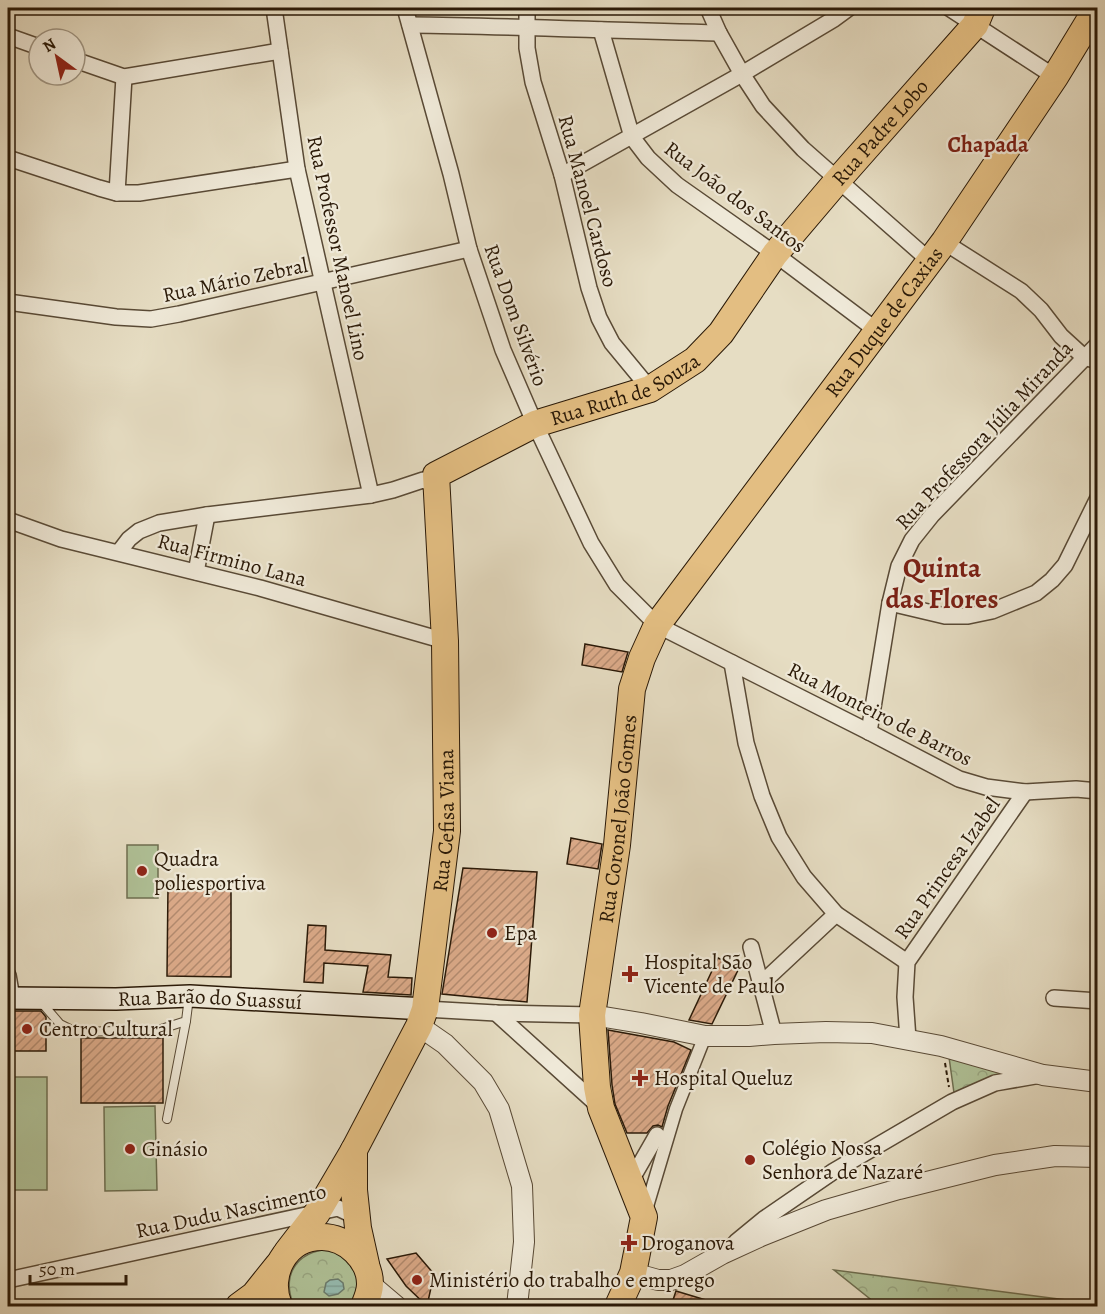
<svg xmlns="http://www.w3.org/2000/svg" width="1105" height="1314" font-family="Alegreya,serif">
<style>
.green{fill:#b0c298;stroke:#6d6e50;stroke-width:1.5}
.forest{fill:url(#forest-crowns);stroke:#6d6e50;stroke-width:1.5}
.water{fill:url(#water-rules);stroke:#6b7b6d;stroke-width:1.5}
.building{fill:url(#building-hatch);stroke:#2a1907;stroke-width:1.5}
.lines{fill:none;stroke-linecap:round;stroke-linejoin:round}
.service-casing{stroke:#594a36;stroke-width:10}
.pedestrian-casing{stroke:#594a36;stroke-width:15}
.minor-casing{stroke:#594a36;stroke-width:18}
.tertiary-casing{stroke:#594a36;stroke-width:22}
.secondary-casing{stroke:#2a1907;stroke-width:24}
.trunk-casing{stroke:#2a1907;stroke-width:28}
.path{stroke:#2a1907;stroke-width:2;stroke-dasharray:4.5 3;stroke-linecap:butt}
.service{stroke:#efe9d8;stroke-width:8}
.pedestrian{stroke:#efe9d8;stroke-width:12}
.minor{stroke:#efe9d8;stroke-width:15}
.tertiary{stroke:#efe9d8;stroke-width:20}
.secondary{stroke:#efe9d8;stroke-width:21}
.trunk{stroke:#e3be82;stroke-width:26}
.poi-dot{fill:#8f2418;stroke:#efe9d8;stroke-width:2}
.labels{text-anchor:middle;dominant-baseline:central;stroke-width:4.5;stroke-linejoin:round;paint-order:stroke}
.street-label{font-size:21px;fill:#2a1907;stroke:#efe9d8}
.poi-label{font-size:21px;fill:#2a1907;stroke:#efe9d8;text-anchor:start}
.neighbourhood-label{font-size:22px;font-weight:bold;fill:#7a1f14;stroke:#efe9d8}
.district-label{font-size:27px;font-weight:bold;fill:#7a1f14;stroke:#efe9d8}
</style>
<defs>
<pattern id="forest-crowns" width="20" height="18" patternUnits="userSpaceOnUse" patternTransform="scale(1.5)"><rect width="20" height="18" fill="#b0c298"/><path d="M2 6a3 3 0 1 1 6 0M12 15a3 3 0 1 1 6 0" fill="none" stroke="#98a682"/></pattern>
<pattern id="water-rules" width="6" height="5" patternUnits="userSpaceOnUse" patternTransform="scale(1.5)"><rect width="6" height="5" fill="#96bcb1"/><path d="M0 2.5h6" fill="none" stroke="#81a197"/></pattern>
<pattern id="building-hatch" width="6" height="6" patternUnits="userSpaceOnUse" patternTransform="scale(1.5)"><rect width="6" height="6" fill="#dbaa89"/><path d="M-1 1l2-2M0 6l6-6M5 7l2-2" fill="none" stroke="#b28a6e"/></pattern>
</defs>
<rect width="100%" height="100%" fill="#e6ddc3"/>
<filter id="stains"><feTurbulence type="fractalNoise" baseFrequency=".00333" numOctaves="4"/><feColorMatrix values="0 0 0 0 .2 0 0 0 0 .09 0 0 0 0 .02 0 0 0 .5 -.17"/></filter>
<radialGradient id="worn" r=".72"><stop offset=".6" stop-color="#630" stop-opacity="0"/><stop offset="1" stop-color="#630" stop-opacity=".3"/></radialGradient>
<g class="green">
<rect x="127" y="845" width="31" height="53"/>
<rect x="8" y="1077" width="39" height="113"/>
<polygon points="155,1106 157,1190 105,1191 104,1107"/>
</g>
<g class="forest">
<polygon points="948,1050 1021,1070 955,1100"/>
<path d="M329,1249L342,1252L361,1272L358,1306H294C281,1275 296,1252 329,1249Z"/>
<polygon points="834,1270 1097,1304 1097,1306 879,1306"/>
</g>
<polygon class="water" points="338,1279 343,1283 344,1289 338,1294 329,1296 324,1292 326,1283 330,1280"/>
<g class="building">
<polygon points="585,644 628,652 622,672 582,665"/>
<polygon points="571,838 602,844 598,869 567,864"/>
<polygon points="463,868 537,872 527,1002 442,994"/>
<polygon points="168,886 231,886 231,977 167,976"/>
<polygon points="308,925 326,926 325,950 391,955 388,977 412,978 411,995 363,992 368,966 324,963 323,983 304,982"/>
<polygon points="718,958 739,968 712,1024 689,1020"/>
<polygon points="8,1011 41,1011 46,1017 46,1051 8,1051"/>
<polygon points="608,1030 674,1042 691,1050 668,1106 662,1127 658,1125 653,1126 647,1133 627,1133 615,1104 612,1085"/>
<rect x="81" y="1038" width="82" height="65"/>
<polygon points="416,1253 434,1274 427,1306 406,1286 387,1259"/>
<polygon points="676,1291 719,1304 718,1306 671,1306"/>
</g>
<g class="lines">
<g class="service-casing">
<g id="service">
<polyline points="41,1002 60,1024 76,1032 158,1030 186,1021 189,997"/>
<polyline points="167,1119 186,1021"/>
</g>
</g>
<g class="pedestrian-casing">
<polyline id="pedestrian" points="645,1213 676,1109 705,1036"/>
</g>
<g class="minor-casing">
<g id="minor">
<polyline points="274,8 297,169 371,495"/>
<polyline points="405,8 451,174 469,249 503,350 535,424 591,543 617,585 657,625 869,732 959,779 986,787 1025,792 1076,789 1098,791"/>
<polyline points="527,8 527,48 533,82 562,175 589,288 599,318 612,343 650,389"/>
<polyline points="708,8 719,33 742,74 763,106 803,149 930,261"/>
<polyline points="949,8 1055,77"/>
<path d="M410,25C513,26 616,31 719,33"/>
<polyline points="601,30 632,137 648,158 677,185 775,254 876,330"/>
<polyline points="8,36 39,47"/>
<polyline points="75,60 124,77 280,51"/>
<polyline points="8,158 99,188 117,193 139,193 297,169"/>
<polyline points="562,175 742,74 834,19 849,8"/>
<polyline points="117,193 124,77"/>
<polyline points="944,242 1021,291 1041,310 1061,336 1084,357 1098,361"/>
<polyline points="8,302 116,317 151,319 179,314 469,249"/>
<polyline points="8,520 61,539 260,588 445,641"/>
<polyline points="119,552 129,539 139,531 159,523 207,515 371,495 393,490 423,480 436,485"/>
<polyline points="196,572 207,515"/>
<polyline points="890,603 945,616 968,616 992,611 1036,593 1052,580 1065,565 1098,498"/>
<polyline points="732,663 746,743 762,796 779,837 804,877 836,914 907,962"/>
<polyline points="869,732 890,603 899,566 912,540 932,515 1098,344"/>
<polyline points="751,947 774,1034"/>
<polyline points="8,975 12,998"/>
<polyline points="761,984 836,914"/>
<polyline points="1054,998 1098,1001"/>
<polyline points="425,1009 496,1013 592,1015"/>
<polyline points="496,1013 601,1108"/>
<polyline points="908,1039 905,997 907,962 1025,792"/>
<polyline points="630,1182 657,1135"/>
<polyline points="736,1242 764,1219 834,1171 952,1102 995,1083 1041,1075"/>
<polyline points="8,1280 338,1208 357,1217"/>
</g>
</g>
<g class="tertiary-casing">
<g id="tertiary">
<polyline points="592,1015 641,1023 705,1036 749,1036 774,1034 826,1032 872,1033 941,1046 1043,1075 1098,1082"/>
<polyline points="419,1026 445,1044 483,1082 499,1109 522,1186 524,1242 517,1306"/>
<polyline points="633,1273 658,1280 671,1280 685,1275 722,1254 761,1236 826,1210 899,1189 995,1165 1055,1156 1098,1157"/>
<polyline points="370,1284 396,1306"/>
</g>
</g>
<g class="secondary-casing">
<g id="secondary">
<path id="s1" d="M8,998L116,999L190,996L425,1009"/>
</g>
</g>
<g class="trunk-casing">
<g id="trunk">
<polyline points="354,1150 354,1190 358,1228 366,1264"/>
<path id="s2" d="M287,1252L317,1213L354,1150L419,1026L425,1009L447,831L445,641L436,475L535,424L650,389L695,360L721,333L775,254L837,181L975,25L982,8"/>
<polyline points="239,1306 254,1295 278,1265"/>
<path d="M279,1306C266,1275 285,1237 322,1237C346,1237 370,1259 370,1284C370,1292 367,1299 364,1306"/>
<path id="s3" d="M618,1306L633,1273L644,1217L601,1108L597,1087L592,1015L617,845L632,689L642,658L657,625L944,242L1055,77L1097,8"/>
</g>
</g>
<polyline class="path" points="945,1063 949,1087"/>
<use href="#service" class="service"/>
<use href="#pedestrian" class="pedestrian"/>
<use href="#minor" class="minor"/>
<use href="#tertiary" class="tertiary"/>
<use href="#secondary" class="secondary"/>
<use href="#trunk" class="trunk"/>
</g>
<g class="poi-dot">
<circle cx="142" cy="871" r="6"/>
<circle cx="492" cy="933" r="6"/>
<path d="M627 965h6v6h6v6h-6v6h-6v-6h-6v-6h6z"/>
<circle cx="27" cy="1029" r="6"/>
<path d="M637 1069h6v6h6v6h-6v6h-6v-6h-6v-6h6z"/>
<circle cx="130" cy="1149" r="6"/>
<circle cx="750" cy="1160" r="6"/>
<path d="M626 1234h6v6h6v6h-6v6h-6v-6h-6v-6h6z"/>
<circle cx="417" cy="1280" r="6"/>
</g>
<g class="labels">
<g class="street-label">
<text stroke="none"><textPath href="#s2" startOffset="1395">Rua Padre Lobo</textPath></text>
<text transform="translate(735 197) rotate(37)">Rua João dos Santos</text>
<text transform="translate(588 201) rotate(75)">Rua Manoel Cardoso</text>
<text transform="translate(338 248) rotate(78)">Rua Professor Manoel Lino</text>
<text transform="translate(235 280) rotate(-12)">Rua Mário Zebral</text>
<text transform="translate(516 315) rotate(70)">Rua Dom Silvério</text>
<text stroke="none"><textPath href="#s3" startOffset="1080">Rua Duque de Caxias</textPath></text>
<text stroke="none"><textPath href="#s2" startOffset="1024">Rua Ruth de Souza</textPath></text>
<text transform="translate(984 435) rotate(-47)">Rua Professora Júlia Miranda</text>
<text transform="translate(232 560) rotate(15)">Rua Firmino Lana</text>
<text transform="translate(880 714) rotate(27)">Rua Monteiro de Barros</text>
<text stroke="none"><textPath href="#s3" startOffset="502">Rua Coronel João Gomes</textPath></text>
<text stroke="none"><textPath href="#s2" startOffset="470">Rua Cefisa Viana</textPath></text>
<text transform="translate(947 868) rotate(-55)">Rua Princesa Izabel</text>
<text stroke="none"><textPath href="#s1" startOffset="202">Rua Barão do Suassuí</textPath></text>
<text transform="translate(231 1211) rotate(-12)">Rua Dudu Nascimento</text>
</g>
<g class="poi-label">
<text x="154" y="859">Quadra<tspan x="154" dy="24">poliesportiva</tspan></text>
<text x="504" y="933">Epa</text>
<text x="644" y="962">Hospital São<tspan x="644" dy="24">Vicente de Paulo</tspan></text>
<text x="39" y="1029">Centro Cultural</text>
<text x="654" y="1078">Hospital Queluz</text>
<text x="762" y="1148">Colégio Nossa<tspan x="762" dy="24">Senhora de Nazaré</tspan></text>
<text x="142" y="1149">Ginásio</text>
<text x="641" y="1243">Droganova</text>
<text x="429" y="1280">Ministério do trabalho e emprego</text>
</g>
<g class="neighbourhood-label">
<text x="988" y="145">Chapada</text>
</g>
<g class="district-label">
<text x="942" y="568">Quinta<tspan x="942" dy="31">das Flores</tspan></text>
</g>
</g>
<rect width="1105" height="1314" fill="none" stroke="#e6ddc3" stroke-width="30"/>
<rect x="9" y="9" width="1087" height="1296" fill="none" stroke="#2a1907" stroke-width="3"/>
<rect x="15" y="15" width="1075" height="1284" fill="none" stroke="#2a1907" stroke-width="1.5"/>
<g transform="translate(57 57) rotate(327)"><circle r="28" fill="#efe9d8" stroke="#a09684" stroke-width="1.5"/>
<path d="M0-4.5L10 22L0 15L-10 22Z" fill="#8f2418"/>
<text y="-9" font-size="16" font-weight="bold" text-anchor="middle" fill="#2a1907">N</text>
</g>
<path d="M30 1275v9h96v-9" fill="none" stroke="#2a1907" stroke-width="3"/>
<text x="39" y="1275" font-size="18" fill="#2a1907" stroke="#efe9d8" stroke-width="4.5" paint-order="stroke">50 m</text>
<rect width="100%" height="100%" filter="url(#stains)"/>
<rect width="100%" height="100%" fill="url(#worn)"/>
</svg>
